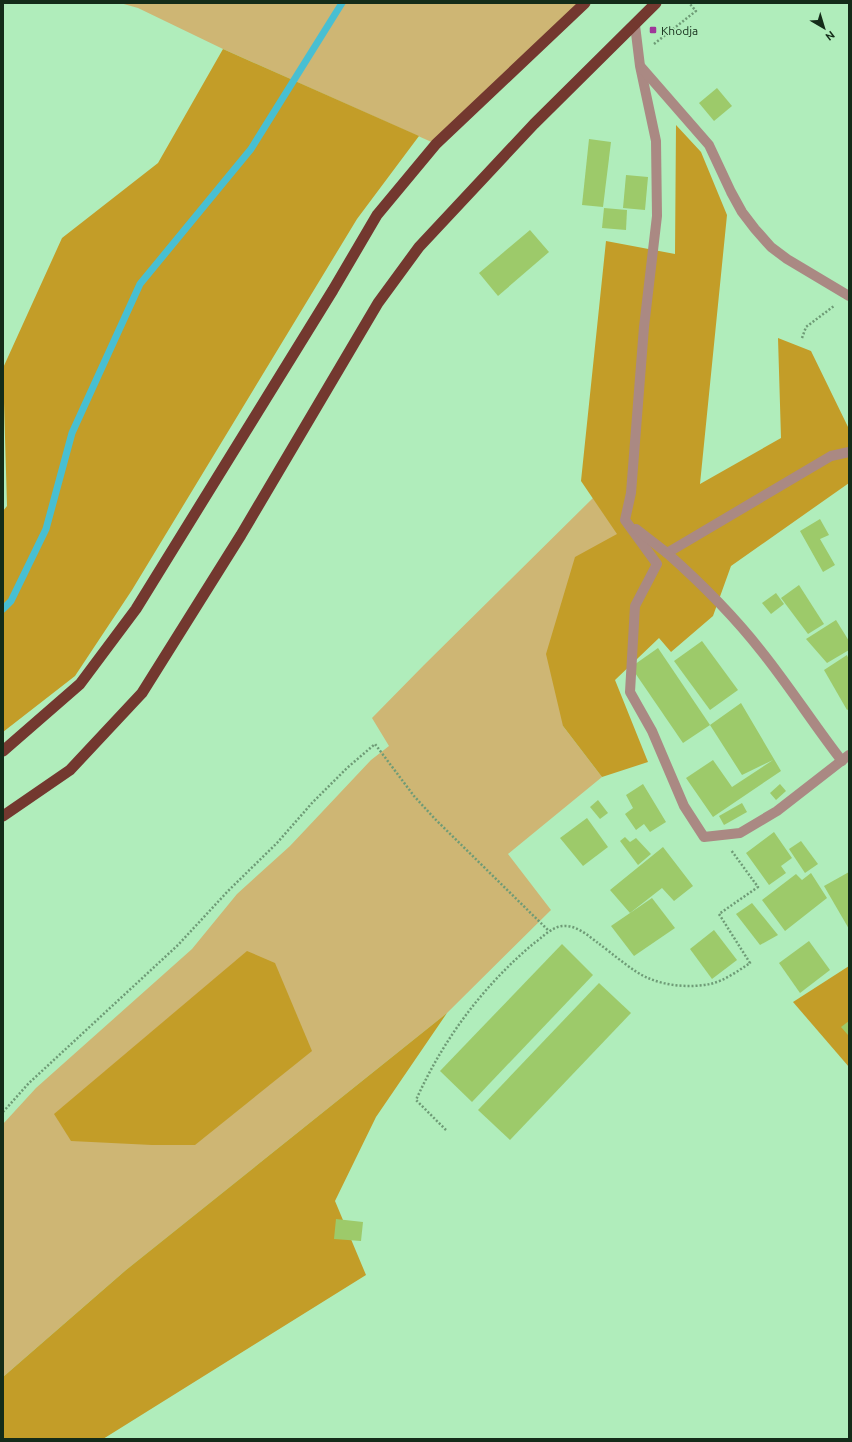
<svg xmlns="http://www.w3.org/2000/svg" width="852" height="1442" font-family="Ubuntu,sans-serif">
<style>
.green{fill:#ceb674}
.forest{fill:#c39d28}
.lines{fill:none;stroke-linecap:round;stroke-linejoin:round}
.stream{stroke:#48bfd2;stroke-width:7}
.building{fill:#9dca6a}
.path{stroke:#6e9b76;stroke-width:2.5;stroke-dasharray:2 2;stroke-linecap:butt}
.minor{stroke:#aa8983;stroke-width:10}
.trunk{stroke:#73382f;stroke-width:11}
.poi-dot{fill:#9e3699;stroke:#b0edbb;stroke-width:1.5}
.labels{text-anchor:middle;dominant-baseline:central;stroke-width:3;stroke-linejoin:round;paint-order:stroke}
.poi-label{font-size:12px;fill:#142c19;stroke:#b0edbb;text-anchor:start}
</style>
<rect width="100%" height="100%" fill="#b0edbb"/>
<g class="green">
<polygon points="120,3 585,3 436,144 223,49 138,8"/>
<polygon points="593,498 618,534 563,726 602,777 508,854 551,910 447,1013 126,1270 3,1377 3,1124 36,1088 192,949 237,894 290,846 371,760 389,746 372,718 424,665"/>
</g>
<g class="forest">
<polygon points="223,49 419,136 357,219 132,590 75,676 3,732 3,511 7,506 3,368 62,238 158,163"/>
<polygon points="676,125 701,152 727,215 700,484 781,438 778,338 811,351 849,429 849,483 731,566 713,616 671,652 659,638 615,680 648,762 602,777 563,726 546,654 575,557 617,534 581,481 606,241 675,254"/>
<polygon points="247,951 275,963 312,1051 195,1145 152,1145 71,1141 54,1114"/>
<polygon points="849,966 849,1067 793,1002"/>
<polygon points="447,1013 376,1117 335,1201 366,1275 103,1439 3,1439 3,1377 126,1270"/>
</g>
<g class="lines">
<polyline class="stream" points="3,609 11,601 46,529 72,433 140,284 251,149 342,3"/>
</g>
<g class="building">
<polygon points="717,88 732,106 714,121 699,103"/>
<polygon points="589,139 611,142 603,207 582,205"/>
<polygon points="626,175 648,177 645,210 623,208"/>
<polygon points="604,208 627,210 626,230 602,228"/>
<polygon points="530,230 549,252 498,296 479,273"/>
<polygon points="820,519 829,535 820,539 835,565 823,572 800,531"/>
<polygon points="799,585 824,624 808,634 781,598"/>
<polygon points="776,593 784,604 771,614 762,603"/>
<polygon points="836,620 849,641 849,650 827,663 806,639"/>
<polygon points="702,641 738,690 710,710 674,661"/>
<polygon points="658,648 710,725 683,743 631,667"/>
<polygon points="847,655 849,660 849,709 847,710 824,670"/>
<polygon points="741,703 781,771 713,817 686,778 713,760 732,787 773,760 742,775 710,725"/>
<polygon points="643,784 666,822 650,832 644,824 636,830 625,814 633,808 626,795"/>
<polygon points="780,784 786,791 776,800 770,793"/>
<polygon points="598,800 608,813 600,819 590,807"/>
<polygon points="742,803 747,812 724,825 719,816"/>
<polygon points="587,818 608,847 583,866 560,838"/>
<polygon points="774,832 792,858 781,866 786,873 769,885 746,853"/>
<polygon points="625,837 630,842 636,838 651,854 638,865 620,841"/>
<polygon points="801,841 818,864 805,873 789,849"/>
<polygon points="663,847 693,886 674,901 662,888 630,913 610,890"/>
<polygon points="849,872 849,929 824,886"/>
<polygon points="811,873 827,898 785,931 762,900 796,874 802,880"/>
<polygon points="652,898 675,928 634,956 611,926"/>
<polygon points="752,903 778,935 760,945 736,914"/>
<polygon points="714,930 737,960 712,979 690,949"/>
<polygon points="809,941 830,970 800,993 779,963"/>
<polygon points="562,944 593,975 472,1102 440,1071"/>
<polygon points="599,983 631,1013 510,1140 478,1110"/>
<polygon points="849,1021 849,1034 848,1035 841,1027"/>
<polygon points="336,1219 363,1222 361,1241 334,1239"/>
</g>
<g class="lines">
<g class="path">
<polyline points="654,44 696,11 689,3"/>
<polyline points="802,338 806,327 834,306"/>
<polyline points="3,1112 29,1083 178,945 228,891 277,843 312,803 347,768 375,744 414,796 435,819 549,931"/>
<path d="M446,1130L416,1100C443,1040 482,987 533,944C542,938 552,926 564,926C576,925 589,936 598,943C612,953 633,972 648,978C666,986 691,988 710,984C724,981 738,971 750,963L719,914L758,887L731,850"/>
</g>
<g class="minor">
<polyline points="635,25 640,66 656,141 657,216 644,327 631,493 625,520 657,564 635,606 630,692 652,731 684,806 704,837 740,833 777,811 849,755"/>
<polyline points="641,67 709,145 731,192 742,212 755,229 771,247 787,259 849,296"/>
<polyline points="636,529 667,553 831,456 849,452"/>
<path d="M667,553C702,584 734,616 762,652C790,687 814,725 842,761"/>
</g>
<g class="trunk">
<polyline points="3,751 80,684 136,609 333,290 377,215 436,144 585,3"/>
<polyline points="3,816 70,770 142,693 241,535 378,303 419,247 534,124 656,3"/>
</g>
</g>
<rect class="poi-dot" x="649" y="26" width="8" height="8" rx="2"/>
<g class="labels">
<g class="poi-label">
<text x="661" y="30">Khodja</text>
</g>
</g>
<rect width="852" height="1442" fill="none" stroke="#142c19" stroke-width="8"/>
<g transform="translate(824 28) rotate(142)" stroke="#b0edbb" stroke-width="3" paint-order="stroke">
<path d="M0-3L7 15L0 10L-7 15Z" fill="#142c19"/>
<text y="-6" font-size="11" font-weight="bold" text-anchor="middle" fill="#142c19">N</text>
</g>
</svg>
